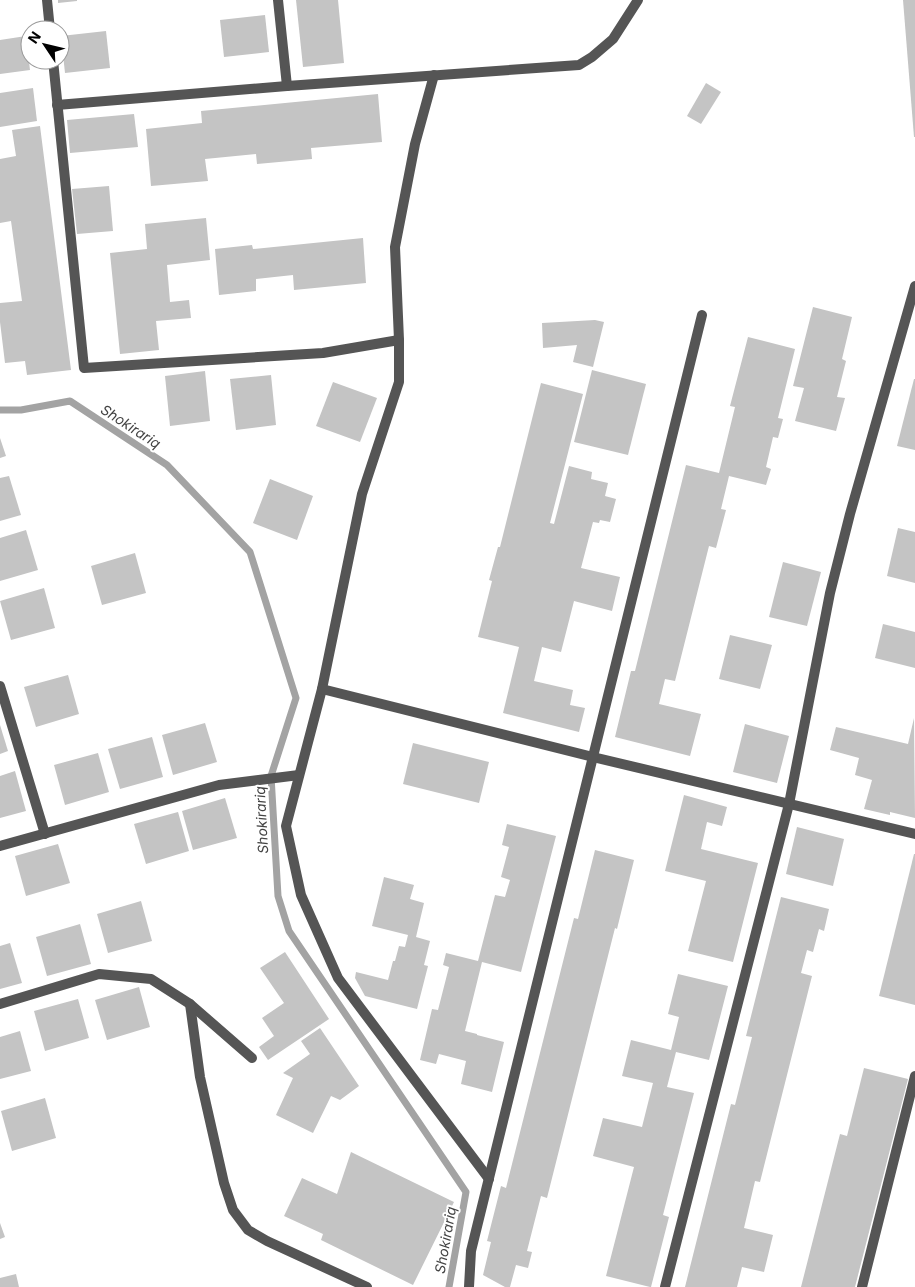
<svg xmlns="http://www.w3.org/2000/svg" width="915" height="1287" font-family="Inter,sans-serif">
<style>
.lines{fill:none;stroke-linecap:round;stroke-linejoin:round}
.stream{stroke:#a3a3a3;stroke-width:7}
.building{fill:#c4c4c4}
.minor{stroke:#555;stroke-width:10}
.labels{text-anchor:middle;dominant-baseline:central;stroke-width:4;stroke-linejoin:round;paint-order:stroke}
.water-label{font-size:14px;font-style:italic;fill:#444;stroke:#fff}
</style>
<rect width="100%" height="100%" fill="#fff"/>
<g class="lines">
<polyline class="stream" points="0,410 21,410 70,401 167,465 250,552 296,698 271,776 278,896 289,931 466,1192 449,1287"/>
</g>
<g class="building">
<polygon points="58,0 77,0 77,1 58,3"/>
<polygon points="296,0 338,0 344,63 303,67"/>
<polygon points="903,0 915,0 915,137 914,137"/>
<polygon points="265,15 269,52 224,57 220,20"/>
<polygon points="106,31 110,68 65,73 61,36"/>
<polygon points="26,36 30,70 0,74 0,40"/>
<polygon points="706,83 721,92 701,124 687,116"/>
<polygon points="33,88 37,121 0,127 0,93"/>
<polygon points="378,94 382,142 311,148 312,159 257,164 256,154 205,159 208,181 151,186 146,129 202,123 201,111"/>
<polygon points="134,114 138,147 70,153 67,120"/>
<polygon points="40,126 71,370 27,375 25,361 5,363 0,322 0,303 22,301 11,221 0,223 0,159 16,156 12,130"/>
<polygon points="109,186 113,231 77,234 72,189"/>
<polygon points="206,218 210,260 167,265 170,302 189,300 191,318 156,321 159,350 120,354 110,253 147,249 145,224"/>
<polygon points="363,238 366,283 294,290 293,275 256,279 256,291 219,295 215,249 252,245 253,249"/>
<polygon points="813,307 852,317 842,359 846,361 837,397 845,398 836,431 795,421 804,388 793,386"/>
<polygon points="595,320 604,322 593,367 573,362 577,345 543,348 542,323"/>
<polygon points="748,337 795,349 778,418 783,419 778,438 773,437 766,467 771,469 766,485 729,476 721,509 726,510 716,548 709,546 675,681 665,679 659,704 701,714 690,756 615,737 631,671 635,671 686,465 719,473 735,407 730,406"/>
<polygon points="592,370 646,384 628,455 574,442"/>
<polygon points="205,371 210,421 170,426 165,376"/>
<polygon points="271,375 276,425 236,430 230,379"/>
<polygon points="914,379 915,379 915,450 897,446"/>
<polygon points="333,382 377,398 360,442 316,426"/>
<polygon points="541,383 583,394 550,523 554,524 569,466 592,472 591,479 608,483 605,496 616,499 610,522 600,520 599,523 593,522 581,568 620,577 612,611 574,601 561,652 542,647 534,681 573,690 570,705 585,708 579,732 503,713 519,647 478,637 492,581 489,580 498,547 500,547"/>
<polygon points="0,438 6,456 0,458"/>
<polygon points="9,476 21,515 0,521 0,478"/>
<polygon points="270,479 313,496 297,540 253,523"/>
<polygon points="898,528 915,532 915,583 887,576"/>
<polygon points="26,530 38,570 0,581 0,538"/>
<polygon points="135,553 146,593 102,605 91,566"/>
<polygon points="783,562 821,572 807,626 769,617"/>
<polygon points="44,588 55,628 11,640 0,601"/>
<polygon points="883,624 915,632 915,668 875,658"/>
<polygon points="730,635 772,645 760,689 719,679"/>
<polygon points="68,675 79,714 36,727 24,687"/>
<polygon points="914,718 915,818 890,812 890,815 864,809 872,780 855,775 859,758 830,750 836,727 908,744"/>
<polygon points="205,723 217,762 173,775 162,735"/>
<polygon points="745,724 789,736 777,783 733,772"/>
<polygon points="0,725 8,751 0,754"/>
<polygon points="152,737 163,777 120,789 108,749"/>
<polygon points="413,743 489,762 479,803 403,784"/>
<polygon points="98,753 109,792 65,805 54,765"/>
<polygon points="15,771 26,811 0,818 0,776"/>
<polygon points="684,795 727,807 722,826 707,822 701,849 758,863 733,962 688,951 706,881 665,871"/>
<polygon points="225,798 237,838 193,850 182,811"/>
<polygon points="178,812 189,851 146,864 134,824"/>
<polygon points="507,824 556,836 521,972 482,962 465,1031 477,1034 477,1035 504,1042 492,1092 461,1084 466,1061 439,1054 436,1064 420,1060 432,1009 438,1010 449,967 443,965 446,953 478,961 495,895 505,897 510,880 501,877 509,847 502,845"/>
<polygon points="797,827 844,839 833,886 786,874"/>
<polygon points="58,844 70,883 26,896 15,856"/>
<polygon points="595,850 634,860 617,929 615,928 547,1198 541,1196 527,1251 532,1252 528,1268 516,1265 510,1287 505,1287 483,1275 491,1242 487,1241 501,1186 506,1188 574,918 578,919"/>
<polygon points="914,854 915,854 915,1005 879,996"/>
<polygon points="384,877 414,885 410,899 424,903 416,937 430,941 424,965 428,966 417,1009 365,996 355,978 356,972 388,980 393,961 395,961 399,946 405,947 408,935 372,926"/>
<polygon points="781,897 829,909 824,931 819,929 813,952 807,950 801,973 812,976 760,1182 755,1181 744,1228 773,1235 764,1272 742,1267 737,1287 685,1287 731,1104 735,1105 752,1037 746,1036"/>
<polygon points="141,901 152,941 108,953 97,914"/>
<polygon points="80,924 91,964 47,976 36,937"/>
<polygon points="10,943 22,983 0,989 0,946"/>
<polygon points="285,952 329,1019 268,1060 259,1047 274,1036 262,1018 284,1003 260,968"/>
<polygon points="678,974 728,986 709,1060 676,1052 667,1087 694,1093 663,1215 669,1217 651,1287 650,1287 606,1276 634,1167 593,1156 603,1118 642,1127 653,1083 622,1076 631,1040 671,1050 679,1017 668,1014"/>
<polygon points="139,987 150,1027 107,1040 95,1000"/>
<polygon points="78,999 89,1038 45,1051 34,1011"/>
<polygon points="320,1028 359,1086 340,1100 331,1096 313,1133 276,1115 293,1078 283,1073 310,1054 301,1041"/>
<polygon points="20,1031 31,1071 0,1079 0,1037"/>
<polygon points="864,1068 908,1079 855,1287 801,1287 840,1134 847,1136"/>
<polygon points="45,1098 56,1138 12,1151 1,1111"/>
<polygon points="351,1152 454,1202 413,1285 321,1240 323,1234 284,1216 302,1178 337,1194"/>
<polygon points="0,1223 5,1237 0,1239"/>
<polygon points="16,1274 19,1287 0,1287 0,1278"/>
</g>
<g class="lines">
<g class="minor">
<polyline points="47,0 50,30"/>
<polyline points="278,0 287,86"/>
<polyline points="53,60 84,368 323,353 399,340"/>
<polyline points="434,75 415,144 395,247 399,340 399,382 362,494 322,689 286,826 301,895 338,978 489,1179"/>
<polyline points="57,105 287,86 579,65 592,57 613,39 638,0"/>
<polyline points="0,686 45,834"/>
<polyline points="322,689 593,757 915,834"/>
<polyline points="0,846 219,785 299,775"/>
<polyline points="0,1004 99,974 151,979 190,1004 252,1058"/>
<polyline points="190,1004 200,1077 224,1183 233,1210 248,1230 267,1241 367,1287"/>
<polyline points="469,1287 471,1251 702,315"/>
<polyline points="665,1287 789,804 830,593 850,514 915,286"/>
<polyline points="862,1287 915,1076"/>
</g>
</g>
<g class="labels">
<g class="water-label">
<text transform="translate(131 426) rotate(33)">Shokirariq</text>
<text transform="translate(261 820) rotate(-93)">Shokirariq</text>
<text transform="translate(445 1240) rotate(-80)">Shokirariq</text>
</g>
</g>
<g transform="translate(45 45) rotate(305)"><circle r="24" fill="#ffffff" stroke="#999999"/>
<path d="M0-4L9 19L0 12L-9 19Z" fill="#000000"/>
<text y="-8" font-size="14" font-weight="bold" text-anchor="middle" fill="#000000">N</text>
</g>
</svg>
